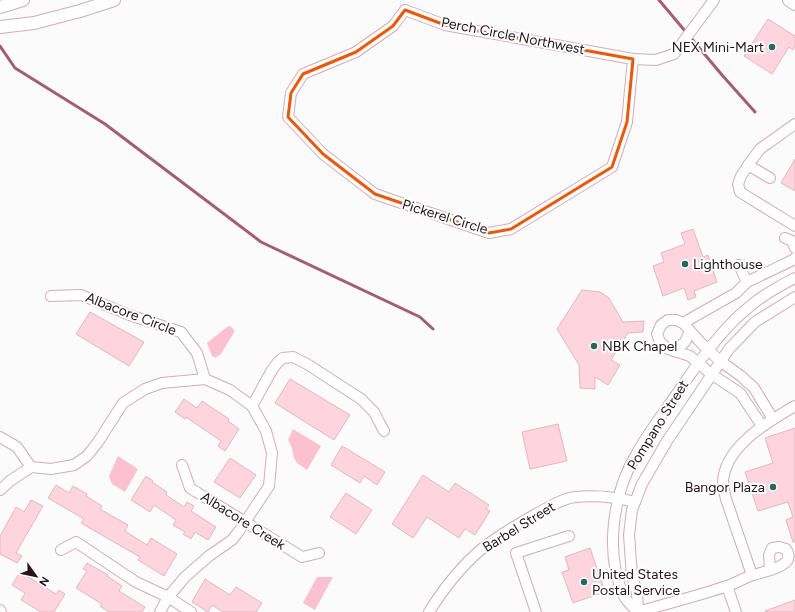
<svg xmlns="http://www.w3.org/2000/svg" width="795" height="612" font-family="Figtree,sans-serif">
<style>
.green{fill:#fbc0d1}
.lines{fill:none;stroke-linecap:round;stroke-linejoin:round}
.stream{stroke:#a35e74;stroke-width:3}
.building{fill:#fed4df;stroke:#e0b7c2}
.minor-casing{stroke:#d4abb6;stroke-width:12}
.major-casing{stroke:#d4abb6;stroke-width:14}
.minor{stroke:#fff;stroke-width:10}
.major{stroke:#fff;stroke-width:12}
.marked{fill:none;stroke:#e8590c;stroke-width:3;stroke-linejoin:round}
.poi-dot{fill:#246a5e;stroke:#fff;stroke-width:1.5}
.labels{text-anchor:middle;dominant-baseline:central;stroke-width:4;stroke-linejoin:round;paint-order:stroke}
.street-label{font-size:14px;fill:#231519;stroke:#fff}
.poi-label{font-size:14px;fill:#231519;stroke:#fff;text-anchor:start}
</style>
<rect width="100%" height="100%" fill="#fbfbfb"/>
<g class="green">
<polygon points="230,326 235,331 221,354 215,358 212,356 207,343 227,327"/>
<polygon points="293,429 321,446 307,470 297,463 294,458 292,448 288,440"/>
<polygon points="118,456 138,469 125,492 112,484 109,476"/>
<polygon points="317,577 333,577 315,610 303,603"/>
</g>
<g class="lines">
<g class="stream">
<polyline points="659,0 722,75 755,112"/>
<polyline points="0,46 15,68 105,124 261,242 420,317 433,329"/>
</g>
</g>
<g class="building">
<polygon points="768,19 795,36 795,46 793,50 789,47 772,74 744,56"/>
<polygon points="795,159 795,191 781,183"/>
<polygon points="693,229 703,257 708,255 717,282 694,291 696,297 688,300 684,288 663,296 653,266 664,262 661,253 685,244 681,233"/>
<polygon points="582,290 600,292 609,298 623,322 644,321 643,332 628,333 611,360 620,365 608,385 595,377 595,389 580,388 579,365 557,329"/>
<polygon points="90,312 144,342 129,366 76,334"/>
<polygon points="290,379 350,415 334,440 275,403"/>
<polygon points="184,399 197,408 202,401 229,419 228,421 239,429 225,451 218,446 221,441 186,417 185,419 175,412"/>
<polygon points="558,424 567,461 530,469 522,432"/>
<polygon points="795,428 795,542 793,542 786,520 793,517 788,502 758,511 745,472 773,463 765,438"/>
<polygon points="342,446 385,472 377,485 364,476 360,483 331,465"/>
<polygon points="230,458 256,475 240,498 214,482"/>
<polygon points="423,475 449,492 455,483 489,505 486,509 490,511 475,535 465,529 459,538 427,517 413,538 392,524"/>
<polygon points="146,476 153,481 152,482 167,492 166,495 184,507 187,502 194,506 191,511 216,527 208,540 195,532 191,539 183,534 185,532 173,525 176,520 154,505 150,512 131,500"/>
<polygon points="56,485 69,493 73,486 87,494 86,496 102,506 100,509 128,525 125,531 147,545 151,538 177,554 164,576 138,560 140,557 81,523 84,519 48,498"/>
<polygon points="346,493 372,510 356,534 330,517"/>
<polygon points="31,500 43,506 16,553 22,556 17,563 0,554 0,536 16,507 24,512"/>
<polygon points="590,548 605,592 573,603 562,572 569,570 565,557"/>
<polygon points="87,563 108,575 107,576 122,586 119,591 145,607 142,612 109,612 100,606 102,604 76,588 87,571 83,569"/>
<polygon points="20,572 56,594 59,590 65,594 54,612 41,612 21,600 25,593 12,585"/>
<polygon points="205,579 230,595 236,587 262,603 256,612 223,612 212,605 208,612 192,602"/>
<polygon points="795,600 795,612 765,612 765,611"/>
</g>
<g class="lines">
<g class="minor-casing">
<g id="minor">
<polyline points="405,10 393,26 356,52 303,74 291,93 288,117 323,154 375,194 489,233 511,229 612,167 627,122 633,59"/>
<polyline points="405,10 445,25 633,59 656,60 674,54 714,0"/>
<polyline points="795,124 760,149 751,161 741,176 738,184 740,192 795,226"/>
<polyline points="748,165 770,178"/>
<polyline points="785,238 792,241 795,248"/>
<polyline points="739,265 747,282"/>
<polyline points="51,296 81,295 132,316 181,332 197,353 205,379"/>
<polyline points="683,323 736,293 747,282 795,259 795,258"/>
<polyline points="675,351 685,342 690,331"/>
<polyline points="252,406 272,370 278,362 283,358 293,357 307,364 361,399 374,412 384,431"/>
<polyline points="762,426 740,393 711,374 690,356 668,349 660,342 657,334 661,325 668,320 676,320 683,323 701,343 720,361 741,376 754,388 773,419"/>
<polyline points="0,437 17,447 31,467"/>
<polyline points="182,465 190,488 302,557 319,553"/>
<polyline points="0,490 10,481 31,467 51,469 74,465 87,456 98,442 123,403 145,389 162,383 205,379 230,390 252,406 266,431 272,453 269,486 239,531 232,540 209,556 185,577 168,597 160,612"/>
<polyline points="61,550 76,542 136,582 168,597 191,612"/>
<path d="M752,575L726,499C725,495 724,490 723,486C721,449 767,422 795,406"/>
<polyline points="727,586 736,612"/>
<polyline points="0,610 1,612"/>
<path d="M429,612C444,588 462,565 484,547C500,535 518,524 536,514C548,508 560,499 575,497C595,495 616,497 635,502"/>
<polyline points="536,612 516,553 569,536"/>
<path d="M638,612C633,607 627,602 624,596C604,553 613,492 637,453C648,433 663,414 676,395C695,367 722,328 749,307C763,295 779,286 795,278"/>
<polyline points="638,612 637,592 632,576 629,535 632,510 642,484 667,441 729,349 755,322 795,297"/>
<path d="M638,612C668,603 698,596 727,586C736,583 744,578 753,575C763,572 776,570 785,563C790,559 789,554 786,549L779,547L772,548L769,555L770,570"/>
</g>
</g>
<g class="major-casing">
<g id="major">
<polyline points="789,0 795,4"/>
<polyline points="0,7 23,0"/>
<polyline points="0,27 34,23 80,11 114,0"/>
</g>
</g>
<use href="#minor" class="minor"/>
<use href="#major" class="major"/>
</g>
<path class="marked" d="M405,10L445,25L633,59L627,122L612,167L511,229L489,233L375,194L323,154L288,117L291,93L303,74L356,52L393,26Z"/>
<g class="poi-dot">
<circle cx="772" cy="47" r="4"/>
<circle cx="685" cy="264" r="4"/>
<circle cx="594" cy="346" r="4"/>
<circle cx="773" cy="487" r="4"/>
<circle cx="584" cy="582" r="4"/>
</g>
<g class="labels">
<g class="street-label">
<text transform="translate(513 36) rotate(11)">Perch Circle Northwest</text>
<text transform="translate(445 217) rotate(17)">Pickerel Circle</text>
<text transform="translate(131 314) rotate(21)">Albacore Circle</text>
<text transform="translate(658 425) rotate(-58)">Pompano Street</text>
<text transform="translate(243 521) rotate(32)">Albacore Creek</text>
<text transform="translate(519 527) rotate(-32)">Barbel Street</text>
</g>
<g class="poi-label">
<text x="764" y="47" text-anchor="end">NEX Mini-Mart</text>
<text x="693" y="264">Lighthouse</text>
<text x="602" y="346">NBK Chapel</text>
<text x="765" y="487" text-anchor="end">Bangor Plaza</text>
<text x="592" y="574">United States<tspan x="592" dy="16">Postal Service</tspan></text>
</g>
</g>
<g transform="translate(36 576) rotate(123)" stroke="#ffffff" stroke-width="3" paint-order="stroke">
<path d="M0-3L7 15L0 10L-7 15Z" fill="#231519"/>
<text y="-6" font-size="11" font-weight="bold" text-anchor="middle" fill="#231519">N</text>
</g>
</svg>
